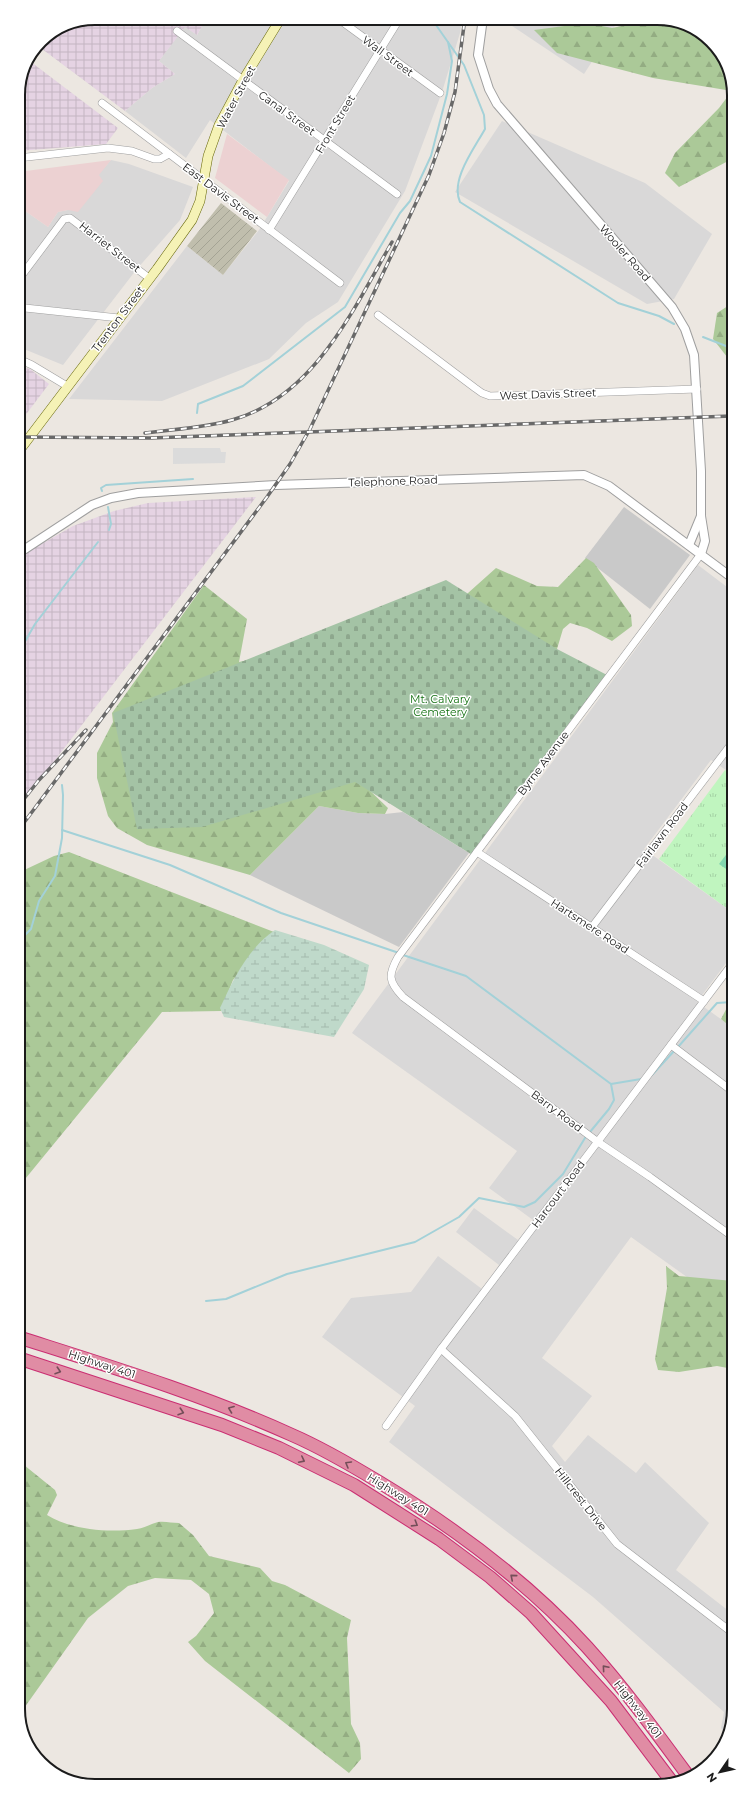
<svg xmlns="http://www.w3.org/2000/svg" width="752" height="1804" font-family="Montserrat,sans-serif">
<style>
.residential{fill:#d9d8d8}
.commercial{fill:#ecd1d2}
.industrial{fill:url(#industrial-grid)}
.religious{fill:#c9c9c9}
.construction{fill:url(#construction-furrows)}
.forest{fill:url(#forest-firs)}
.wetland{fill:url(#wetland-marsh)}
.cemetery{fill:url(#cemetery-stones)}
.park{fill:url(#park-tufts)}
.pitch{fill:#83d7af}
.parking{fill:#dbdbdb}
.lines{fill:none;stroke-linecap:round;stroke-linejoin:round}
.stream{stroke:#a3d1d8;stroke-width:2}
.minor-casing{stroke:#9f9f9f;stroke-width:8}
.tertiary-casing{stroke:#9f9f9f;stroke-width:10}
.secondary-casing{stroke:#68690b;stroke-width:10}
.motorway-casing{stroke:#ca2e72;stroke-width:14}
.minor{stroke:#fff;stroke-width:7}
.tertiary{stroke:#fff;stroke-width:8}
.secondary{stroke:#f5f2b6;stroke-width:9}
.motorway{stroke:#e08ca4;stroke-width:12}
.rail-casing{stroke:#696969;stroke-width:3.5}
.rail{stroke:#fff;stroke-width:2;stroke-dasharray:6;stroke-linecap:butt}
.oneway{stroke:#744e59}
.labels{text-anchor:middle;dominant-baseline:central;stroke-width:3;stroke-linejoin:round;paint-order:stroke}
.street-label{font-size:11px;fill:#1b1b1b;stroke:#fff}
.park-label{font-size:11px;fill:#137111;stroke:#fff}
.rim{fill:none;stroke:#1b1b1b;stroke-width:2}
</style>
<defs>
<pattern id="industrial-grid" width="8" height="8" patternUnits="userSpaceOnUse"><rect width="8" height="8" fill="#e5d3e3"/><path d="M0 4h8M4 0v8" fill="none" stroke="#c4b5c2"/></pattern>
<pattern id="construction-furrows" width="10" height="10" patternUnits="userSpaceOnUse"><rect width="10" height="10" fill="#c0bead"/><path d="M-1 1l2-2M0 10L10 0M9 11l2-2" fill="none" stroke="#a4a394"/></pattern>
<pattern id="forest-firs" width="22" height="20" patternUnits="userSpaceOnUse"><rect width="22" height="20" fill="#abc998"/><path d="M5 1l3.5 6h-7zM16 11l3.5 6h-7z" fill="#93ac82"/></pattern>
<pattern id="wetland-marsh" width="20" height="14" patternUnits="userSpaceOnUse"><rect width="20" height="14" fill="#bfd9ca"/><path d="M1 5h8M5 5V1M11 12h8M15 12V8" fill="none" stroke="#a4baad"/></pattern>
<pattern id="cemetery-stones" width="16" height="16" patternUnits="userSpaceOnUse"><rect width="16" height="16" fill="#a4c3a5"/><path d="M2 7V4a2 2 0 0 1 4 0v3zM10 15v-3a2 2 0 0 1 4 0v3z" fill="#8da78d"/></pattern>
<pattern id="park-tufts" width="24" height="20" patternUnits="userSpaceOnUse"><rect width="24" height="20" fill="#c0f5bf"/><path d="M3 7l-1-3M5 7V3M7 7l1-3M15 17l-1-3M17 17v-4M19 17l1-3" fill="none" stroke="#a4d1a4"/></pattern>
</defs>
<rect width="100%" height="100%" fill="#ece7e1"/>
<g class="residential">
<polygon points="207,18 462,18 460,33 442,92 405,191 338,302 306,323 269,359 162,401 69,399 187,246 223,275 259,230 289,181 210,120 186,158 125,111 152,88 175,74 159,61 185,26 197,35"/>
<polygon points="500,18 620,18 584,74"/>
<polygon points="502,121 645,183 712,234 674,299 647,304 455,192"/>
<polygon points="111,160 129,164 193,187 180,220 136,270 63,365 19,347 18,206 48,227 58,212 68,210"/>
<polygon points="698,565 731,590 732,774 711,760 644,849 732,912 732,955 697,1002 732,1027 733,1310 631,1237 542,1358 592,1396 552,1446 565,1462 588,1435 636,1473 645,1462 709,1523 676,1570 734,1615 734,1709 725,1734 721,1728 724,1712 593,1597 389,1442 415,1406 322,1337 351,1298 411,1292 438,1256 482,1289 499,1265 456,1232 474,1208 518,1240 533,1220 489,1188 517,1151 352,1033"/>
</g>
<g class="commercial">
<polygon points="227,134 289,180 267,217 215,178"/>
<polygon points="111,160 99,175 103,181 78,212 68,210 58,212 48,227 18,206 18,172"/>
</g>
<g class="industrial">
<polygon points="95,18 207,18 197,35 185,27 159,61 175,74 152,88 125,111 38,46 41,40 66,24"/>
<polygon points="31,62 118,128 106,144 18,151 18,90"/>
<polygon points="19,366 30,369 49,384 21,421 19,420"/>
<polygon points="256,497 20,806 19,557 73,526 114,511 148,503"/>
</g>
<g class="religious">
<polygon points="624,507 690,555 650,609 585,558"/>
<polygon points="319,806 358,813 385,814 403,812 469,853 399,947 250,875"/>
</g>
<polygon class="construction" points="221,203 257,231 223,275 187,246"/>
<g class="forest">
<polygon points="655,19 665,25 682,26 704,34 730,71 730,160 679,187 665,173 675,153 719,108 728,96 726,90 653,78 557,53 534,30 587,23 612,28"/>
<polygon points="731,304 731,362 713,339 717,313"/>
<polygon points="586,558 594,563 631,615 632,626 612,641 587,628 570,623 563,629 557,649 258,743 364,785 388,808 385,814 358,813 319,806 250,875 147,845 117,828 108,816 97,778 97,753 113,722 112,713 204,585 247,619 239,662 440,618 496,568 537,586 558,587"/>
<polygon points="69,852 274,932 233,980 221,1011 162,1012 21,1184 20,872 54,856"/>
<polygon points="732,998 732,1028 721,1019"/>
<polygon points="666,1266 679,1276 733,1281 733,1369 717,1366 679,1372 658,1370 655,1359 667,1288"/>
<path d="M24,1465L55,1490L57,1495L47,1515C72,1530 108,1533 137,1529C144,1528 151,1524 158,1522C165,1521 172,1523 179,1523L193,1535L209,1556L260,1568L272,1581L285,1585L351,1620L347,1638L351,1724L360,1743L361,1759L349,1773L205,1661L188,1642L196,1636L214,1613L209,1594L191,1580L155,1578L128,1586L88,1618L22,1711L21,1467Z"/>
</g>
<path class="wetland" d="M275,930L324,945L369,965L364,989L334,1037L224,1017L220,1008C233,980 248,948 275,930Z"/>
<polygon class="cemetery" points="446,580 557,649 607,675 474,856 355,782 202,827 137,829 113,713"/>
<polygon class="park" points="725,770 732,774 732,912 659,859"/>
<polygon class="pitch" points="732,847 732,873 719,864"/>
<polygon class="parking" points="173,448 220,448 221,452 226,452 225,463 173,464"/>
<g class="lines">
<g class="stream">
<path d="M436,18V25L464,65L484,115L485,129C474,149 450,180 460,202L618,303L659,316L674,324"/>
<polyline points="703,337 731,348"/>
<polyline points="197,413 198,404 243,386 345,307 400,213 410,201 431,156 447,94 452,61 448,42"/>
<polyline points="102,491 101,488 106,485 193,479"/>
<polyline points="108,507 111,524 109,530"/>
<polyline points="19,652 35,624 98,542"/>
<polyline points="62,830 170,865 281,913 399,953"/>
<polyline points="20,940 31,929 39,901 55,876 62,838 63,795 62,785"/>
<polyline points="678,1047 717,1003 732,1002"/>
<polyline points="652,1075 675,1050"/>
<polyline points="611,1084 641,1079"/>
<polyline points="206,1301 226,1299 287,1274 415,1242 459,1217 479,1198 524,1207 535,1202 563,1174 585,1138 609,1109 614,1100 611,1084 466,976 403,955"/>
</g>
<g class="minor-casing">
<g id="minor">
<polyline points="337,18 440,93"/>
<polyline points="177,31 397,194"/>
<polyline points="102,103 340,283"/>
<polyline points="18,158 108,148 132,151 154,159 160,159 169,154"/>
<polyline points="269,230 400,18"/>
<polyline points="19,279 64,219 70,218 149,278"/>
<polyline points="19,306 25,308 119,318"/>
<polyline points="378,315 475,388 482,393 490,396 697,389"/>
<polyline points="19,359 32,365 67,386"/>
<path d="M701,554L398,957C388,975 388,981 403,997L598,1142L650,1177L733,1237"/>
<polyline points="477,852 704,1001"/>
<polyline points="592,927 732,743"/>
<polyline points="671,1045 732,1091"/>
<polyline points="441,1349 515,1416 617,1544 734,1634"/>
<polyline points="386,1426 441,1349 732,964"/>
</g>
</g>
<g class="tertiary-casing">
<g id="tertiary">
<polyline points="483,18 478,55 489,89 497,104 672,307 685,329 694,355 701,471 701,516 705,541 701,554"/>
<polyline points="689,545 701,516"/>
<polyline points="19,553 92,505 111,498 138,493 276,485 584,475 609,486 731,577"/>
</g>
</g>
<g class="secondary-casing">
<polyline id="secondary" points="19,451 157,269 192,220 200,201 208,156 219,125 243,80 281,18"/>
</g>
<g class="motorway-casing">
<g id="motorway">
<path d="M21,1338C112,1367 204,1395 292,1435C322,1448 351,1465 379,1482C455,1528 527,1581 587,1647C624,1688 656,1732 689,1777"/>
<polyline points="21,1359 222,1425 279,1448 354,1485 439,1539 490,1577 531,1613 611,1701 672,1782"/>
</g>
</g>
<use href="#minor" class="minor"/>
<use href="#tertiary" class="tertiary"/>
<use href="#secondary" class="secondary"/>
<use href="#motorway" class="motorway"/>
<g class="rail-casing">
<g id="rail">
<path d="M145,433C174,429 204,428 232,420C314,397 353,310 392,242"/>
<polyline points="19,437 151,438 731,416"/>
<polyline points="20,804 39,780 86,730"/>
<polyline points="20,828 267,497 290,464 310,429 429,175 444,133 455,92 465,18"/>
</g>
</g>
<use href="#rail" class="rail"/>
</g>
<defs><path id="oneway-chevron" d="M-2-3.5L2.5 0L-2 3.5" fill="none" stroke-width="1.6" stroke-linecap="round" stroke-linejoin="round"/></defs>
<g class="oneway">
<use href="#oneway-chevron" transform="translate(58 1371) rotate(18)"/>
<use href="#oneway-chevron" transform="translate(231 1409) rotate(-159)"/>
<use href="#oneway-chevron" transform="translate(181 1412) rotate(18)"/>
<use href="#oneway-chevron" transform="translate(302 1460) rotate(27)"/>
<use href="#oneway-chevron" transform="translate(348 1464) rotate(-150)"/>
<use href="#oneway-chevron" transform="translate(415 1524) rotate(32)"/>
<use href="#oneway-chevron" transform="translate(513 1577) rotate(-140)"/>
<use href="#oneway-chevron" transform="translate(605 1668) rotate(-131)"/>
</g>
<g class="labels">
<g class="street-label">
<text transform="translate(388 56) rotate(36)">Wall Street</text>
<text transform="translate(236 97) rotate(-62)">Water Street</text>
<text transform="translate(287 113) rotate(36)">Canal Street</text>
<text transform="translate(335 124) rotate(-59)">Front Street</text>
<text transform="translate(221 193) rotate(37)">East Davis Street</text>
<text transform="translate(110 247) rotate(38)">Harriet Street</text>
<text transform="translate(625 253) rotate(49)">Wooler Road</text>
<text transform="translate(118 319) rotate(-53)">Trenton Street</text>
<text transform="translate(548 394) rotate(-2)">West Davis Street</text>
<text transform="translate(393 481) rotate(-2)">Telephone Road</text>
<text transform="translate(543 763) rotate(-53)">Byrne Avenue</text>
<text transform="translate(662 835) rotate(-53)">Fairlawn Road</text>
<text transform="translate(590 926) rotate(33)">Hartsmere Road</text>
<text transform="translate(557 1111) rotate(37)">Barry Road</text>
<text transform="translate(558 1194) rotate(-53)">Harcourt Road</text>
<text transform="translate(102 1364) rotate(18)">Highway 401</text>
<text transform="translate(398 1494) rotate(32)">Highway 401</text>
<text transform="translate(581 1499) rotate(52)">Hillcrest Drive</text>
<text transform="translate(638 1709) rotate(52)">Highway 401</text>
</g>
<g class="park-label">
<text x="440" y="699">Mt. Calvary<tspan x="440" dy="13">Cemetery</tspan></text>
</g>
</g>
<path d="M0 0H752V1804H0ZM95 25H657A70 70 0 0 1 727 95V1709A70 70 0 0 1 657 1779H95A70 70 0 0 1 25 1709V95A70 70 0 0 1 95 25Z" fill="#fff" fill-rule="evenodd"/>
<path class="rim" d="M95 25H657A70 70 0 0 1 727 95V1709A70 70 0 0 1 657 1779H95A70 70 0 0 1 25 1709V95A70 70 0 0 1 95 25Z"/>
<g transform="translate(720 1772) rotate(236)" stroke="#ffffff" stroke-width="3" paint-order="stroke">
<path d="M0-3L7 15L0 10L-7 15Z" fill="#1b1b1b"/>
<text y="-6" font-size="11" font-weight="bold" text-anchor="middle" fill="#1b1b1b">N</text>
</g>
</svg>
